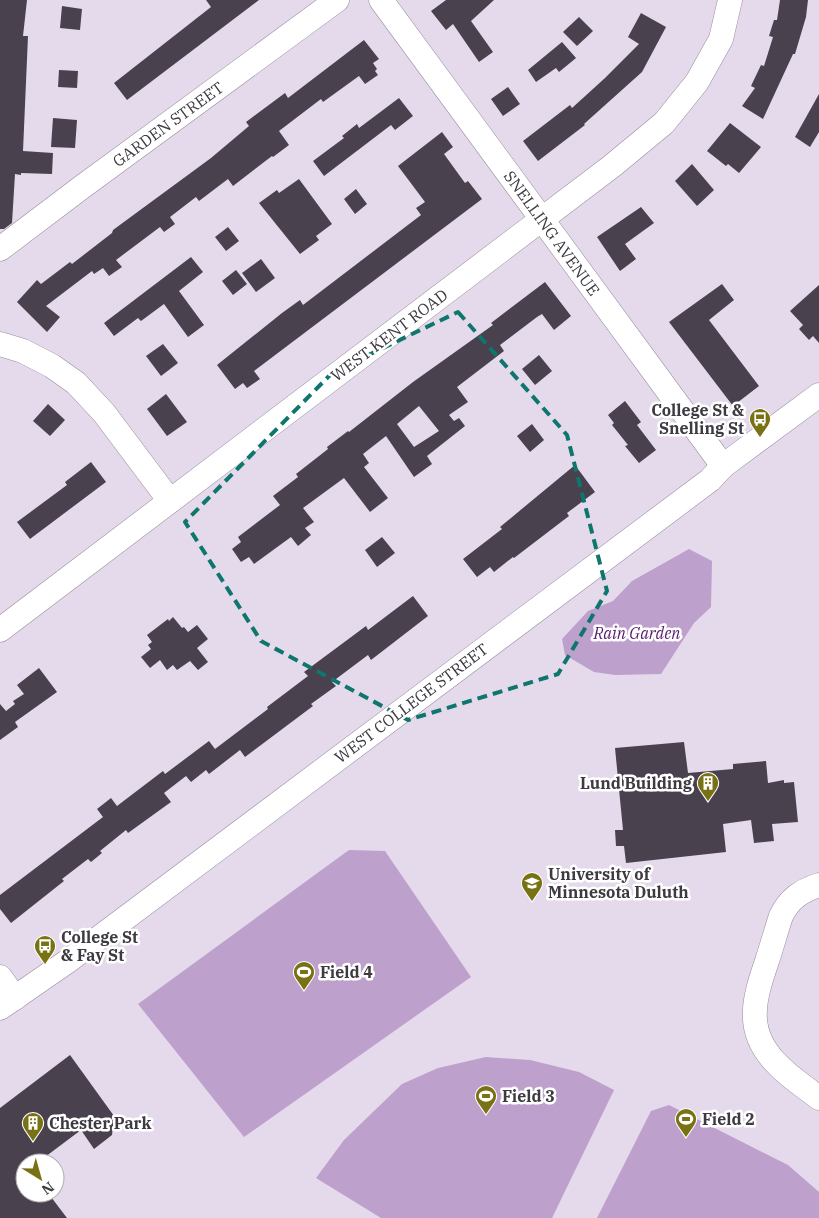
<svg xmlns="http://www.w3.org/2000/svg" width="819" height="1218" font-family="'IBM Plex Serif',serif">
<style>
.green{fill:#bda0cb}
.building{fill:#4a414f;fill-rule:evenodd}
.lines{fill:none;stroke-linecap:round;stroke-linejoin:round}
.minor-casing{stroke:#968b9b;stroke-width:25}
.minor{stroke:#fff;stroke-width:24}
.marked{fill:none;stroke:#0f766e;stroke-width:4;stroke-dasharray:10 6;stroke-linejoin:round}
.labels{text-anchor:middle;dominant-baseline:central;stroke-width:5;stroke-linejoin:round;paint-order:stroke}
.street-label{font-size:16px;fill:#3e3a41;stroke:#fff}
.poi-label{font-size:16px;font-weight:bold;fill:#3e3a41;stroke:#fff;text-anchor:start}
.park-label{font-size:16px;font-style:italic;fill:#581c6f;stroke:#fff}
</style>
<rect width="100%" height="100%" fill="#e5daeb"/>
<g class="green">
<polygon points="689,549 712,561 711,607 694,623 661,674 615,675 594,672 565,655 562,639 588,611 613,601 632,581"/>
<polygon points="349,850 385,851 471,977 244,1137 138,1004"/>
<polygon points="486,1057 530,1060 579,1072 614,1090 552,1218 381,1218 316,1178 344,1140 402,1084 438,1068"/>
<polygon points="669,1105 788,1165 819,1192 819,1218 597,1218 651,1111"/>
</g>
<g class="building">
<polygon points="0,0 27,0 23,36 28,36 23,151 53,153 52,174 21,173 21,175 15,174 12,223 4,229 0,229"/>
<polygon points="206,0 259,0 127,100 114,83 211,7"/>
<polygon points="446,0 494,0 471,21 493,52 479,62 453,24 446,30 431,11"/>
<polygon points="780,0 808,0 806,17 795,54 793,54 763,119 742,106 755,88 751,86 761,65 764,66 773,37 769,36 774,20 777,20"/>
<polygon points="62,6 82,9 80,30 60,28"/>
<polygon points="641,13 666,27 642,72 584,124 585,125 538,161 523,141 570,105 572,108 605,78 639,44 628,37"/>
<polygon points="579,17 593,31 577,46 563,32"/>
<polygon points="364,40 379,59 373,63 377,69 375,71 378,75 365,84 359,76 323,102 321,99 279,131 289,145 273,157 272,156 233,186 228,179 199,201 196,197 170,217 175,224 164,232 160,227 116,260 122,267 109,276 103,268 94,274 92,271 46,306 60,317 47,332 17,302 37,280 41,284 70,262 72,264 112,233 113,230 211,158 249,126 246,122 285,93 288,98"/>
<polygon points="562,42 576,58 559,72 556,68 536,82 528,70"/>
<polygon points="59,70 78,71 77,88 58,87"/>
<polygon points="508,87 520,104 503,116 491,99"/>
<polygon points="819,94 819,132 810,147 795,137"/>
<polygon points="399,98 413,116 395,130 391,125 324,176 313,161 344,138 342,136 357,124 359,128"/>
<polygon points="53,118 77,120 75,148 51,147"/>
<polygon points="730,123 761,147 739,173 728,164 726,166 707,151"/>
<polygon points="442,132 453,147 444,154 465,183 468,181 482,199 254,371 260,379 247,388 243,383 235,389 217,365 282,313 300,300 303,305 421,215 416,208 425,202 398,166"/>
<polygon points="692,164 714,190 697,206 675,181"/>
<polygon points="299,179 332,224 316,236 319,240 300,254 259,203 277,190 279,193"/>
<polygon points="356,189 367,204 355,214 344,199"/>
<polygon points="641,207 654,223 625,244 636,259 620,271 597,237"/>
<polygon points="228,227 239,241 226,251 215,237"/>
<polygon points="191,257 203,272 179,291 204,325 188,337 164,304 141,321 138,318 114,336 104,323"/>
<polygon points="261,259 275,278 256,292 242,273"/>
<polygon points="236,270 247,284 233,295 222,281"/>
<path d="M545,282L571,316L554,330L542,314L537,317L500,345L504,351L457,387L468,402L449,415L454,421L459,418L465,426L427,456L432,464L414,477L386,436L363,454L369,463L364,467L388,498L370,512L344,478L303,508L314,522L305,528L311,535L298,546L291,537L254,564L249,557L241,562L232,549L241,542L238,537L280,505L273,496L298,477L296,474L328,449L327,447L348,431L349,432L413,382L493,325L491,323ZM419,406L439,431L414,447L397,424Z"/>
<polygon points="722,284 734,300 709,320 759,386 733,406 669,322"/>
<polygon points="819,285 819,343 813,336 809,340 799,329 803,325 790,311"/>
<polygon points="163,344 178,363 161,376 146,356"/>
<polygon points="539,355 552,371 535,385 522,369"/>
<polygon points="166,394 187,422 167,436 147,409"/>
<polygon points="625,401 641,422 637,425 656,450 639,463 625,446 628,445 612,425 614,423 608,415"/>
<polygon points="48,404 65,420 50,436 33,421"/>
<polygon points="532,424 544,440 530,452 517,436"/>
<polygon points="91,462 106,482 30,539 17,522 67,485 65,482"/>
<polygon points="575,465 595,492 567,513 569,516 514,558 513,557 494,572 490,567 477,577 463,559 502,529 500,527"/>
<polygon points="382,537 395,553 377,567 365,550"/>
<polygon points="413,596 428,616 371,660 368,655 332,682 336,686 311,704 313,706 245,757 240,750 209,774 206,770 191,782 186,776 164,793 171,802 128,833 126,830 100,851 102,853 91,862 88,859 62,879 64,881 11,923 0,909 0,895 103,817 97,809 111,798 117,806 163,771 165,774 209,741 215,749 268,709 267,707 308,676 304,672 366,626 368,630"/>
<polygon points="173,617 182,628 184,627 188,632 197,625 208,639 197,648 208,662 198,670 190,661 177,670 173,665 167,670 160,660 150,668 141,657 151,649 148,645 152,642 147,635 168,619 169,621"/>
<polygon points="39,668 57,692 15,722 18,727 0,740 0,704 6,711 15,704 13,701 24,694 17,685"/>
<polygon points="684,742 688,773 733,769 733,764 766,761 768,783 784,780 784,783 794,782 798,822 772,824 774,841 754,843 751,820 723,824 726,852 626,863 624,846 616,846 615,830 623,830 615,748"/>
<polygon points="70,1055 114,1116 112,1135 94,1149 81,1130 37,1163 25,1163 25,1193 48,1193 67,1218 0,1218 0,1108"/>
</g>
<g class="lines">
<g class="minor-casing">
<g id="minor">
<polyline points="381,0 723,466"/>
<polyline points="0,249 82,187 337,0"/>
<polyline points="0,344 23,351 52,366 76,383 104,413 170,501"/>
<polyline points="0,630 612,166 664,123 697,82 721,39 730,0"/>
<path d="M819,885C801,891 789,899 781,916C776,931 772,946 767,961C754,999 744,1031 777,1064C789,1077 805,1087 819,1098"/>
<polyline points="0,977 15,998"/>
<polyline points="0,1008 68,961 710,480 723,466 819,395"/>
</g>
</g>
<use href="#minor" class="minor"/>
</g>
<path class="marked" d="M458,312L567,435L607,591L558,674L408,720L261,641L185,522L333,372Z"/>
<defs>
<g id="bus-pin" transform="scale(1.125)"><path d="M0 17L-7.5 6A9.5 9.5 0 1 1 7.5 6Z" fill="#797214" stroke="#fff"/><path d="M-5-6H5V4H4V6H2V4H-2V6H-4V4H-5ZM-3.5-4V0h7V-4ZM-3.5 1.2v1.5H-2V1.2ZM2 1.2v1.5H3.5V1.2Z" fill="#fff"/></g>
<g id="building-pin" transform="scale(1.125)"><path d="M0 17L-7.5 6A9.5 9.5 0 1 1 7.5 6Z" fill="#797214" stroke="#fff"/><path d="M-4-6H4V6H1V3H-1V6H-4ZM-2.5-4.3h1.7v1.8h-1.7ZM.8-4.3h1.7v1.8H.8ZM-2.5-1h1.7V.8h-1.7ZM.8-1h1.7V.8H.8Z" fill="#fff"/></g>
<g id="university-pin" transform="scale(1.125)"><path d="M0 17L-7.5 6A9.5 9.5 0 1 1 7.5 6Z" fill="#797214" stroke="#fff"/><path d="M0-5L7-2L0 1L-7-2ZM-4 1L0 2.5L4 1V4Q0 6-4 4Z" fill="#fff"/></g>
<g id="stadium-pin" transform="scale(1.125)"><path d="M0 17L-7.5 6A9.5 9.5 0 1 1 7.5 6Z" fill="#797214" stroke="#fff"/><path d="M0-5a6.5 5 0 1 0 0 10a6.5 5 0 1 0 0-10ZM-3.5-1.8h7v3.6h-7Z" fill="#fff"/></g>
</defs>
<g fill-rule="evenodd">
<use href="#bus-pin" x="760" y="419"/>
<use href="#building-pin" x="708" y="783"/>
<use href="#university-pin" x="532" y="883"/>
<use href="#bus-pin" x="45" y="946"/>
<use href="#stadium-pin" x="304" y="972"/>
<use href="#stadium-pin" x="486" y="1096"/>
<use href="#stadium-pin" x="686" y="1119"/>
<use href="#building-pin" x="33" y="1123"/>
</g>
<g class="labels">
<g class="street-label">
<text transform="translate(168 124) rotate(-36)">GARDEN STREET</text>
<text transform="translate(552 233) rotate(54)">SNELLING AVENUE</text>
<text transform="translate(389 335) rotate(-37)">WEST KENT ROAD</text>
<text transform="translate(411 703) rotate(-37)">WEST COLLEGE STREET</text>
</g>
<g class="poi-label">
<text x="744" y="410" text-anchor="end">College St &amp;<tspan x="744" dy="18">Snelling St</tspan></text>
<text x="692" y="783" text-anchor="end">Lund Building</text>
<text x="548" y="874">University of<tspan x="548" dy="18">Minnesota Duluth</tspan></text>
<text x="61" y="937">College St<tspan x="61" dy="18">&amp; Fay St</tspan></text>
<text x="320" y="972">Field 4</text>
<text x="502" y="1096">Field 3</text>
<text x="702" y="1119">Field 2</text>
<text x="49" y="1123">Chester Park</text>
</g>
<g class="park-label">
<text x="637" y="633">Rain Garden</text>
</g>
</g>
<g transform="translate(40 1178) rotate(143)"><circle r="24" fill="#ffffff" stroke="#b2b0b3"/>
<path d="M0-4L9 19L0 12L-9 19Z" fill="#797214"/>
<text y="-8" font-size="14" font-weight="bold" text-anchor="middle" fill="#3e3a41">N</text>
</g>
</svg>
